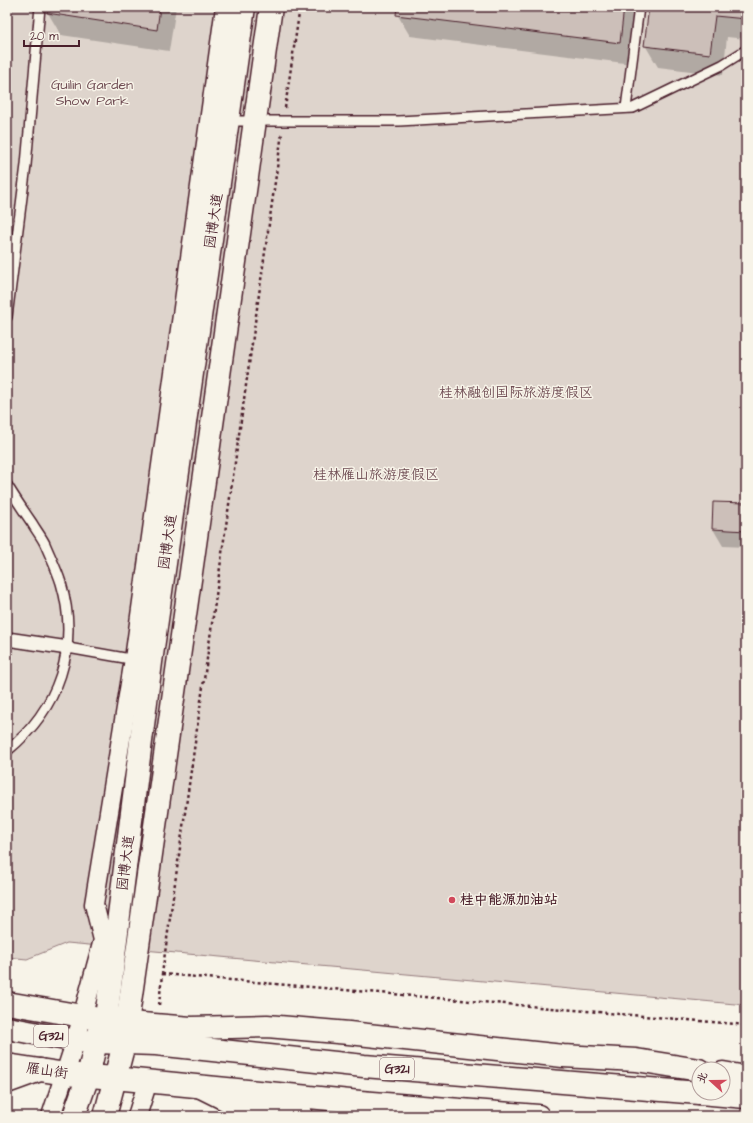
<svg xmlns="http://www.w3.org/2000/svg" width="753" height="1123" font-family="'Architects Daughter','LXGW WenKai TC',sans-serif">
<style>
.green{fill:#ded4cc;stroke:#947a7c}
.shadow{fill:#0003}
.building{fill:#ccbfb9;stroke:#4a1f2b}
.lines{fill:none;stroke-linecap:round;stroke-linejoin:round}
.service-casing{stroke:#4a1f2b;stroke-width:12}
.pedestrian-casing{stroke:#4a1f2b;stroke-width:16}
.minor-casing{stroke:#4a1f2b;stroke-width:21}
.tertiary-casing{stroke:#4a1f2b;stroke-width:25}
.primary-casing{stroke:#4a1f2b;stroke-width:25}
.trunk-casing{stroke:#4a1f2b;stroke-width:25}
.path{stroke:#4a1f2b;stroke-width:2.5;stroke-dasharray:3 3;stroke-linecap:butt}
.service{stroke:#f7f3e8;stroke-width:9}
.pedestrian{stroke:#f7f3e8;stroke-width:13}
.minor{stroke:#f7f3e8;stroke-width:18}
.tertiary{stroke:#f7f3e8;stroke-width:22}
.primary{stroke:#f7f3e8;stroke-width:22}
.trunk{stroke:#f7f3e8;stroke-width:22}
.poi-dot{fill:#d1495b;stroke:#f7f3e8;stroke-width:1.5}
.labels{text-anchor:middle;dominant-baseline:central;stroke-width:3;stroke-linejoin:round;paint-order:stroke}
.shield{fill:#f7f3e8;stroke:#7e5f64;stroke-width:1}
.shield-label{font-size:13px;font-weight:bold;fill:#4a1f2b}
.park-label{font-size:14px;fill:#6f4c53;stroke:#f7f3e8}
.street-label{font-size:14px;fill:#4a1f2b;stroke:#f7f3e8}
.poi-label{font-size:14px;font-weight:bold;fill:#4a1f2b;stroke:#f7f3e8;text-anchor:start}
</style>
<rect width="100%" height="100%" fill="#f7f3e8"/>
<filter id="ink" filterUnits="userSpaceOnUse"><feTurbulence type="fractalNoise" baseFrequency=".025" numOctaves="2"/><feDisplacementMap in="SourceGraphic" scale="8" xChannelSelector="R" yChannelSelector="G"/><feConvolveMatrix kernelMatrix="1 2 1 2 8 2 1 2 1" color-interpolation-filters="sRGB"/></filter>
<g filter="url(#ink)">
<polygon class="green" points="7,7 746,7 746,1005 67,943 27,959 7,957"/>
<g class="shadow">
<polygon points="49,7 176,7 169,51 61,35 48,13"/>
<polygon points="398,7 639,7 632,64 410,36 397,14"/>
<polygon points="650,7 746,7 746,39 727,37 723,75 658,67 645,45"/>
<polygon points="714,503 746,504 746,547 723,546 713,529"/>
</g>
<g class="building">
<polygon points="48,7 160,7 157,30 47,13"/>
<polygon points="397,7 624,7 620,43 396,15"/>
<polygon points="649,7 746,7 746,19 715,16 710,54 644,46"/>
<polygon points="713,502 746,503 746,531 712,529"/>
</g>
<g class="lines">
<g class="service-casing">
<g id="service">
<polyline points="626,108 639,7"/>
<polyline points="228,121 399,121 633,108 722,65 746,50"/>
<polyline points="7,317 26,165 40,7"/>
<path d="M7,485C15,498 23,510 32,523C36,530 41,536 45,544C50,556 57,570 61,583C80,647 59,709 7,751"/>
<polyline points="68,648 136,660"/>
</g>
</g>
<g class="pedestrian-casing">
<polyline id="pedestrian" points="7,639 68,648"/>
</g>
<g class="minor-casing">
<g id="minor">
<polyline points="51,1116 76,1040 103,940 94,904 134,659 225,7"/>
<polyline points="137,1116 148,1081"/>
</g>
</g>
<g class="tertiary-casing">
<g id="tertiary">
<polyline points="7,1003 117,1022"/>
<polyline points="7,1082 40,1070"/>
</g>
</g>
<g class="primary-casing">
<g id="primary">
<polyline points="117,1022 191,1028 267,1026 349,1033 563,1056 636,1060 699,1070"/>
<polyline points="723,1073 746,1077"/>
<polyline points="201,1087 245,1109 302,1116"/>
<polyline points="74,1116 88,1076 96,1042 107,1010 151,662 244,7"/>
<polyline points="105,1116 124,1044 127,1023 208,453 271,7"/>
</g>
</g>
<g class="trunk-casing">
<g id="trunk">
<polyline points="7,1028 71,1040 96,1042 156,1044 364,1066 699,1093"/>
<polyline points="7,1065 66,1074 114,1078 360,1102 538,1116"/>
<polyline points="700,1093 746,1097"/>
</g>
</g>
<g class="path">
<polyline points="285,108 300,7"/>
<polyline points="162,974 746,1025"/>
<polyline points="159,1005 162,974 282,133"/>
</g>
<use href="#service" class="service"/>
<use href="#pedestrian" class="pedestrian"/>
<use href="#minor" class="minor"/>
<use href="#tertiary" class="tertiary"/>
<use href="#primary" class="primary"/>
<use href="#trunk" class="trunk"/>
</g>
</g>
<circle class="poi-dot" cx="452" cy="900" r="4"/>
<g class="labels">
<g class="shield">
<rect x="34" y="1025" width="34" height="22" rx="3"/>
<rect x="380" y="1058" width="34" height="22" rx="3"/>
</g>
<g class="shield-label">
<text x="51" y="1036">G321</text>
<text x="397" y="1069">G321</text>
</g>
<g class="park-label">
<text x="92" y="85">Guilin Garden<tspan x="92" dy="16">Show Park</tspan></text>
<text x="516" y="393">桂林融创国际旅游度假区</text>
<text x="376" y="475">桂林雁山旅游度假区</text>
</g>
<g class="street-label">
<text transform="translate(214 221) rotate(-82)">园博大道</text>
<text transform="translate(168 542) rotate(-82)">园博大道</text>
<text transform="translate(126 863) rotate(-83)">园博大道</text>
<text transform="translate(47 1071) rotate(8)">雁山街</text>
</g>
<g class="poi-label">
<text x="460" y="900">桂中能源加油站</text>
</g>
</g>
<rect width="753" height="1123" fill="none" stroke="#f7f3e8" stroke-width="24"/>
<rect x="12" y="12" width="729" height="1099" fill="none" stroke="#4a1f2b" stroke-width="1.5" filter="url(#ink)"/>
<g transform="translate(711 1081) rotate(291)"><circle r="19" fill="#f7f3e8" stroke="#b29e9c"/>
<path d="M0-3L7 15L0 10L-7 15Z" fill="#d1495b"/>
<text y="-6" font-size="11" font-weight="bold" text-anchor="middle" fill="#4a1f2b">北</text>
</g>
<path d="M24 40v6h55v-6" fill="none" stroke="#4a1f2b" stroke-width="2"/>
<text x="30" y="40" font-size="12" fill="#4a1f2b" stroke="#f7f3e8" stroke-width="3" paint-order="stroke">20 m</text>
</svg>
